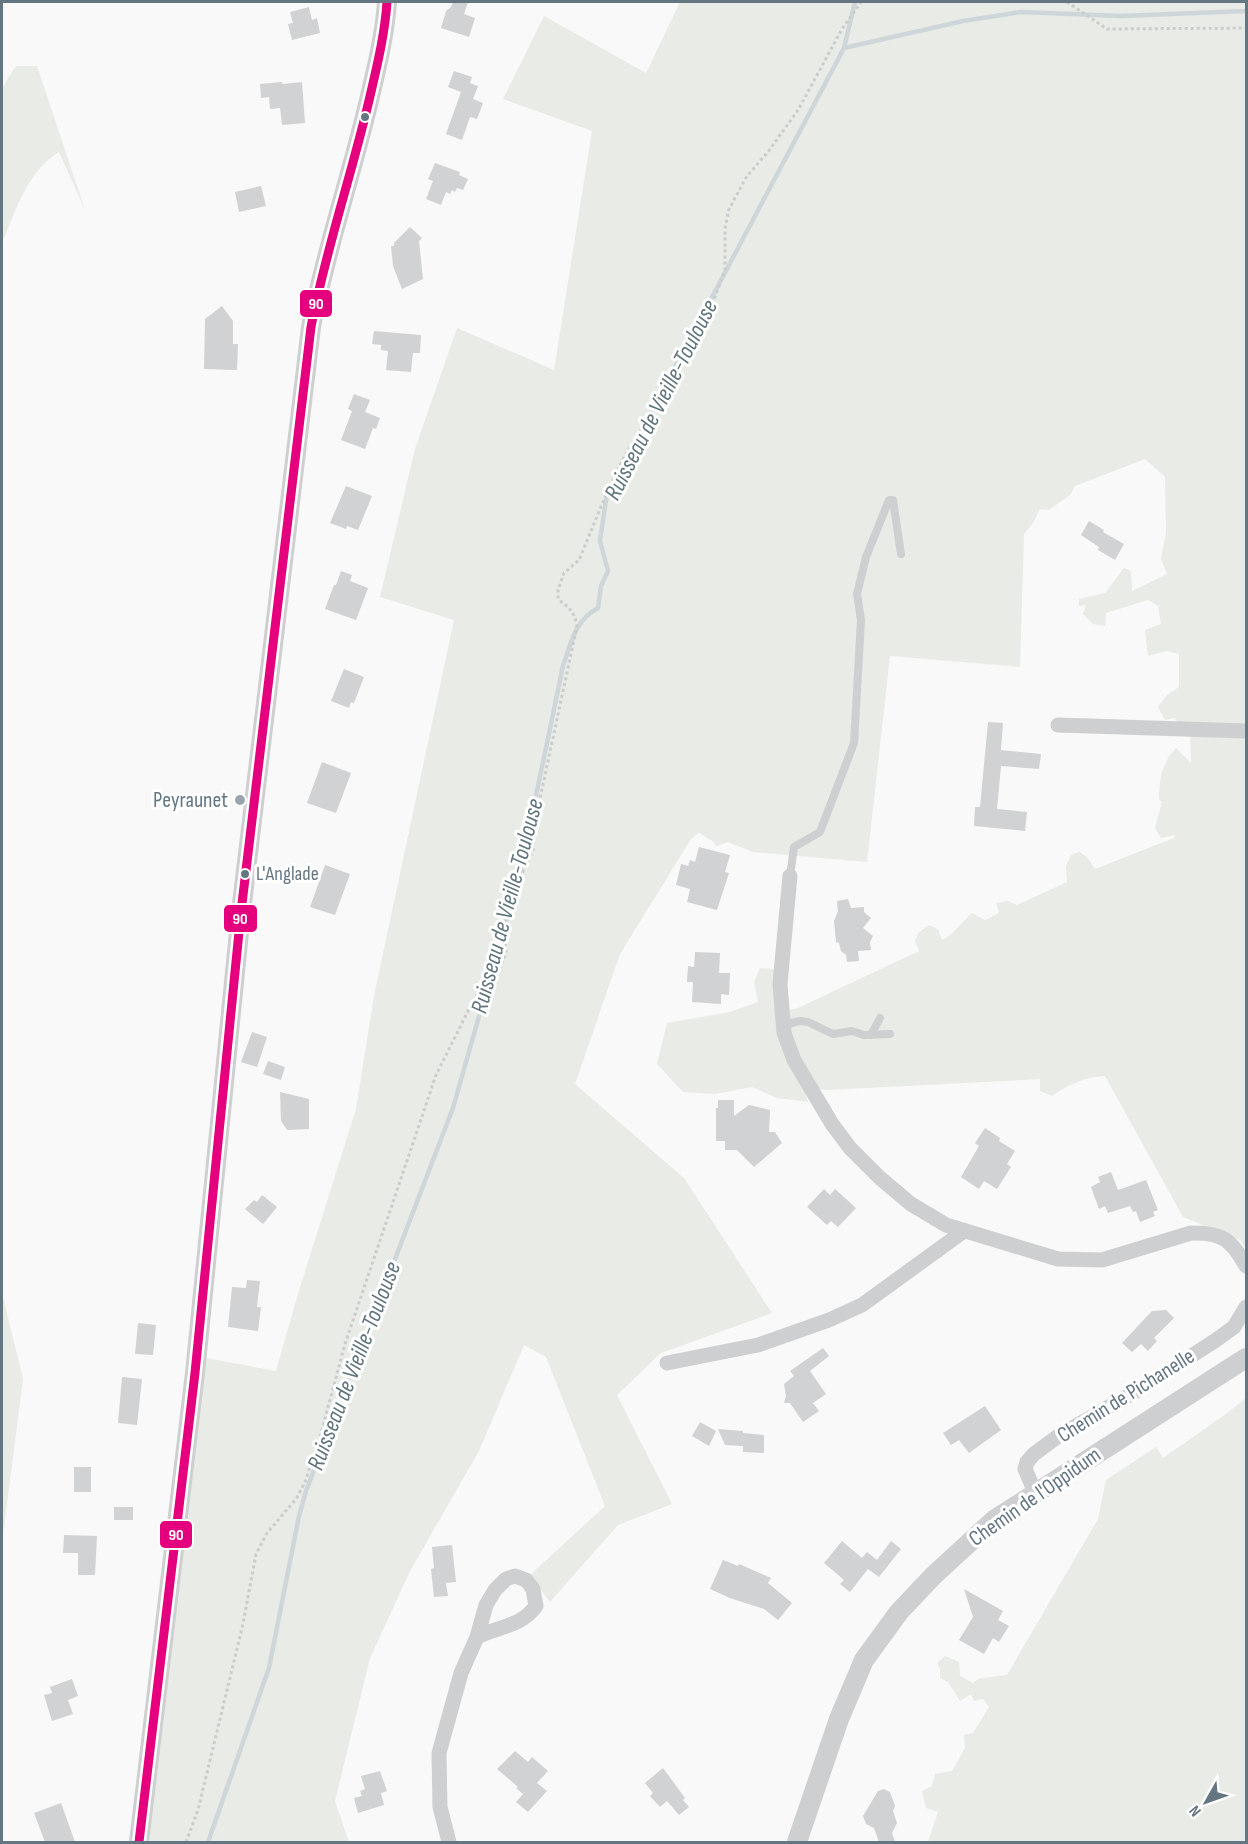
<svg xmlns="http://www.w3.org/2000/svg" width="1248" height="1844" font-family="'Sofia Sans Condensed',sans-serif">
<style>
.green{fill:#e8ebe6}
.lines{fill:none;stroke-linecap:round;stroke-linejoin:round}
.stream{stroke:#ced6d9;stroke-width:4.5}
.building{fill:#d0d2d3}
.path{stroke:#cbcccd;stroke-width:3;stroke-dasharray:3 3;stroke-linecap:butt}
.service{stroke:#cecfd0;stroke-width:8}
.minor{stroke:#cecfd0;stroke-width:15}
.tertiary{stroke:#cecfd0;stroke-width:20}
.bus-1-casing{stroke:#fff;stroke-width:14}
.bus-1{stroke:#e5007d;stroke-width:9}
.bus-dot{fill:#657683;stroke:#fff;stroke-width:2}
.poi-dot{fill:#99a4ac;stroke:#fff;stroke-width:2}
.labels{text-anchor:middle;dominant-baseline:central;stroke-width:6;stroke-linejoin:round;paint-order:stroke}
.bus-label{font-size:20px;fill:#657683;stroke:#fff;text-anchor:start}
.poi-label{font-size:22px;fill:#657683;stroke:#fff;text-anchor:end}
.street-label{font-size:22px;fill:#657683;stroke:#fff}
.water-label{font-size:24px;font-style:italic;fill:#60757c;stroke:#fff}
.line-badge{stroke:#fff;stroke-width:2}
.badge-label{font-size:16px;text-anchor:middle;font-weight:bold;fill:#fff}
</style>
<rect width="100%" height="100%" fill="#f9f9f9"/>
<g class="green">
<path d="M680,2H1246V1249L1240,1240L1183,1217L1105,1076C1085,1077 1069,1084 1052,1096L1040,1091V1079L828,1090L804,1089L808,1102L777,1098L752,1087L715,1094L683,1092L657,1064L667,1023L730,1012L758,1002L754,982L760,968L775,969L776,1013L798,1008L919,951L915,941L919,932L929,925L938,929L942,940C955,934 961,922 972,913L985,920L999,913L996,903L1008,901L1017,905L1067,882L1066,866L1071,855L1079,852L1087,857L1095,869L1174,838L1175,835L1161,838L1155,828L1162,802L1159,799C1159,779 1162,763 1176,748L1191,763L1190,722L1186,736L1175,718L1165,720L1158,707L1167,695L1179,687V654L1167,651L1148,656L1145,630L1161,624L1158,606L1148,600L1106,613L1105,626L1093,624L1083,614L1086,605L1079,606V599L1105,593L1124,568L1131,571L1132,591L1167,574L1161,559L1166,532L1165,477L1145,459L1075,486L1071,494L1049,510L1040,509L1033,523L1024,534L1020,667L890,656L867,862L753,852L728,842L716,846L714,842L699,833L691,839L620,954L575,1084L684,1178L772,1313L661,1353L617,1395L672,1504L618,1525L550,1602L530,1575L605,1506L546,1357L524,1345L479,1451L410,1571L370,1658L335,1801L349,1842H149L206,1358L276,1371L298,1294L356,1109L374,996L454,620L380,597L415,449L457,328L554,370L592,131L503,99L544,16L646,73Z"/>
<path d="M16,66H37L85,210L59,152C28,170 15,212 2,243V88Z"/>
<polygon points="2,1293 23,1379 2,1543"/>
<polygon points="1246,1398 1246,1842 928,1842 938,1812 926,1808 922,1791 932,1786 935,1774 952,1771 965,1748 964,1735 973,1733 989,1707 983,1699 974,1701 971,1694 960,1701 948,1682 940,1678 940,1669 937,1663 945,1656 959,1662 960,1676 973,1683 978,1679 1007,1675 1098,1519 1106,1480 1156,1447 1163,1458 1226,1414"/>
</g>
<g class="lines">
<g class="stream">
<polyline points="844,48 963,21 1021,12 1121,16 1246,11"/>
<path d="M208,1842L269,1668L299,1516L306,1491L453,1108L521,868L563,666C571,643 575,620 598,608L601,586L608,571L600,541L606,500L630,452L844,48L855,2"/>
</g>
</g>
<g class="building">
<polygon points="453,2 468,2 464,14 475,18 469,37 441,28 446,11 451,7"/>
<polygon points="309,7 312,20 317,18 320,33 292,40 288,24 293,23 290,12"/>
<polygon points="454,71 472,77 470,83 478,86 473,99 483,103 477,119 470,117 462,140 446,134 461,92 448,87"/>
<polygon points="282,82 282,84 302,82 305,123 282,125 280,108 270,109 269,97 261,98 260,84"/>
<polygon points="435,163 460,172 459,175 468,179 463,190 457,188 455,192 452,190 450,194 446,192 441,205 426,199 433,181 428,179"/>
<polygon points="261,186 266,206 239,212 235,192"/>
<polygon points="410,227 422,238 419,241 423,279 402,289 393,266 391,246 394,246 394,243"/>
<polygon points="222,306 233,321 233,344 238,344 237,370 204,369 205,319"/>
<polygon points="374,331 421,335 420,353 413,353 411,372 386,370 388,351 381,350 381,345 372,344"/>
<polygon points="354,394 370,400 365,412 380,418 376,429 373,428 365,449 341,440 352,411 348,409"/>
<polygon points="346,486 372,496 358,530 347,526 346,529 330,523"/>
<polygon points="1089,521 1104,530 1103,532 1124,544 1115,560 1098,550 1099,547 1081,535"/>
<polygon points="341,571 352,575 350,581 368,588 356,620 325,609 334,585 336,585"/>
<polygon points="344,669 364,677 354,703 351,702 349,708 331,701"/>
<polygon points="988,722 1003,723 1001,750 1041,754 1039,769 1001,766 997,809 1027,812 1025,831 974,826 975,807 980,807"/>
<polygon points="322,762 351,773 336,813 307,803"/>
<polygon points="699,847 730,855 725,872 729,873 717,910 687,902 690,889 676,885 681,864 688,866 690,860 695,862"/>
<polygon points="325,865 350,874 335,915 310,907"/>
<polygon points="848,899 851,908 864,907 864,912 871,918 863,928 873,936 870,942 871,950 858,951 859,961 847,962 846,955 841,951 839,943 836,942 834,921 838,911 837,901"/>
<polygon points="695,952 720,953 719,973 730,973 729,995 721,994 721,1004 692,1002 693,982 687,982 688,966 694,967"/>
<polygon points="252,1032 267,1037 257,1067 241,1062"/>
<polygon points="268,1061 285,1067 281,1080 263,1074"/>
<polygon points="280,1092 309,1099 309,1129 287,1130 281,1121"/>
<polygon points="718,1100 734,1100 734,1116 749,1105 770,1110 769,1132 775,1132 782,1143 754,1167 737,1150 725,1150 725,1141 716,1141 716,1108 718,1108"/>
<polygon points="985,1128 1000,1138 999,1141 1015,1151 1007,1164 1011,1167 997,1189 984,1181 979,1189 961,1177 979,1146 975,1143"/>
<polygon points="1111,1172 1118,1190 1146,1180 1158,1210 1153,1212 1155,1216 1140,1222 1136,1211 1133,1212 1130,1206 1108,1213 1105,1206 1099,1209 1091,1187 1100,1182 1098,1177"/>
<polygon points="824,1189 830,1195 835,1189 856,1208 838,1227 831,1221 827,1225 807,1207"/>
<polygon points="262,1195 277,1207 263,1224 245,1209 254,1200 257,1202"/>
<polygon points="247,1280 260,1281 257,1307 261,1307 258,1331 228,1327 232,1287 246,1288"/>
<polygon points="1166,1310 1174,1318 1154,1338 1157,1341 1148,1351 1141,1344 1132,1352 1122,1343 1152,1311"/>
<polygon points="138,1323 156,1325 153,1355 135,1354"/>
<polygon points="823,1348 829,1356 810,1371 826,1394 813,1403 819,1411 803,1422 790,1403 784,1403 786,1396 784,1384 794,1376 790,1371"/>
<polygon points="122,1377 142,1379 137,1425 118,1423"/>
<polygon points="985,1406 1001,1430 969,1453 959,1440 951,1445 943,1433"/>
<polygon points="700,1422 716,1431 709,1446 692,1436"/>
<polygon points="718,1429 743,1431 743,1433 764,1435 764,1453 743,1452 743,1446 725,1445"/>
<rect x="74" y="1467" width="17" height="25"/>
<rect x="114" y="1507" width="19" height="13"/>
<polygon points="64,1535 97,1536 95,1575 78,1575 78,1553 63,1553"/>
<polygon points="842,1541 862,1558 867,1552 877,1560 891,1541 901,1549 879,1577 868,1569 850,1592 840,1584 844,1580 824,1563"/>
<polygon points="452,1545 456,1582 446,1583 448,1596 434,1597 431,1569 434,1568 432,1547"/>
<polygon points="723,1560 738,1566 739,1564 771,1578 768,1583 792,1603 778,1620 764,1609 730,1598 710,1589"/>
<polygon points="964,1589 1003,1611 998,1620 1009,1626 999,1642 993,1638 984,1654 959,1640 973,1617"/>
<polygon points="72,1679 78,1696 68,1700 73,1714 52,1721 44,1695 52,1693 50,1687"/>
<polygon points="515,1751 528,1762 532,1757 548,1771 537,1783 547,1791 528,1812 516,1802 523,1794 516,1788 518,1787 497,1769"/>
<polygon points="663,1768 685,1798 683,1800 689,1807 679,1815 667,1801 660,1807 650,1796 653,1793 645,1783"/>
<polygon points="380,1771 387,1791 381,1793 384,1805 358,1813 354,1798 362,1796 360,1791 365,1789 361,1776"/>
<polygon points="884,1789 890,1792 895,1806 893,1811 897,1823 892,1833 895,1842 879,1842 874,1828 866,1824 863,1816 878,1791"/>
<polygon points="61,1803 75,1842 45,1842 34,1813"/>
</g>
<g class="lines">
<g class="path">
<polyline points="1067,2 1107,29 1246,28"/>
<path d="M186,1842L198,1810L243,1624L256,1554L267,1533L296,1499L305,1482L320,1437L345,1344L436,1075L468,1011L482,986L500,968L506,953L504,929L506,909L533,850L536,817L577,626C574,610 569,608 558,599V590L564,573L579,560L605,497L625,455L700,338L725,270V229L729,209L747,176L768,152L798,110L842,29L861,2"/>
</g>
<g class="service">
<polyline points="790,876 794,847 820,832 854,743 861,620 857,594 866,557 889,500 893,500 901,554"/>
<polyline points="783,1025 800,1021 808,1022 833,1034 852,1031 864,1035 890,1034"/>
<polyline points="871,1035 880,1018"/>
</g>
<g class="minor">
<polyline points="1058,725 1246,731"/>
<path d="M790,876L780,984L784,1033L794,1060L832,1124L850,1148L880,1178L911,1204L946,1225L1058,1259L1102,1260L1191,1233C1222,1232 1232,1240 1246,1266"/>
<polyline points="667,1363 758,1345 829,1320 862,1305 964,1231"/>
<polyline points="1035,1492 1025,1469 1027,1462 1034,1454 1057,1437 1145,1386 1216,1340 1234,1327 1246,1307"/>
<path d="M449,1842L440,1807L439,1753L461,1673L477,1637L486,1605L495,1590L506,1579L515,1576L526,1580L533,1589L536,1606C522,1626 498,1627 477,1637"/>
</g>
<g class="tertiary">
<path d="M139,1842L195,1373L241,912L311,327C326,248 353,171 371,92C378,62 385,32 387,2"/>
<polyline points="797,1842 839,1719 864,1660 899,1612 933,1576 994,1520 1246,1358"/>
</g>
<g class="bus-1-casing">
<path id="bus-1" d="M139,1842L195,1373L241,912L311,327C326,248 353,171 371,92C378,62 385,32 387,2"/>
</g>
<use href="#bus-1" class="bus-1"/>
</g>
<g class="bus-dot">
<circle cx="365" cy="117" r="5"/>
<circle cx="245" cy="874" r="5"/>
</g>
<circle class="poi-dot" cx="240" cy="800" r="6"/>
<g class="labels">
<g class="bus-label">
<text x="256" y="874">L'Anglade</text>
</g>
<g class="poi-label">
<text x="228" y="800">Peyraunet</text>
</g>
<g class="street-label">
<text transform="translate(1126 1396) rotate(-32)">Chemin de Pichanelle</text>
<text transform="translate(1035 1497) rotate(-35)">Chemin de l'Oppidum</text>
</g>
<g class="water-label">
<text transform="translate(661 400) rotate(-63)">Ruisseau de Vieille-Toulouse</text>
<text transform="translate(507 906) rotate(-75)">Ruisseau de Vieille-Toulouse</text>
<text transform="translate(354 1366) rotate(-69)">Ruisseau de Vieille-Toulouse</text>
</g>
</g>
<g class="line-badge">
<rect x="299" y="289" width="34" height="29" rx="6" fill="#e5007d"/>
<rect x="223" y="904" width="35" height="29" rx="6" fill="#e5007d"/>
<rect x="159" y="1520" width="34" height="29" rx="6" fill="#e5007d"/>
</g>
<g class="badge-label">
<text x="316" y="309">90</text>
<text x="240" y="924">90</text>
<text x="176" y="1540">90</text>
</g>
<rect width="1248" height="1844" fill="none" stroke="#657683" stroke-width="6"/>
<g transform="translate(1206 1802) rotate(230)" stroke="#ffffff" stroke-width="4.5" paint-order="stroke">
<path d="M0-4.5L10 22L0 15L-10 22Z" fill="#657683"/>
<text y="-9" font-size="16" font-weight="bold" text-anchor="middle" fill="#657683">N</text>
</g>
</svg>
